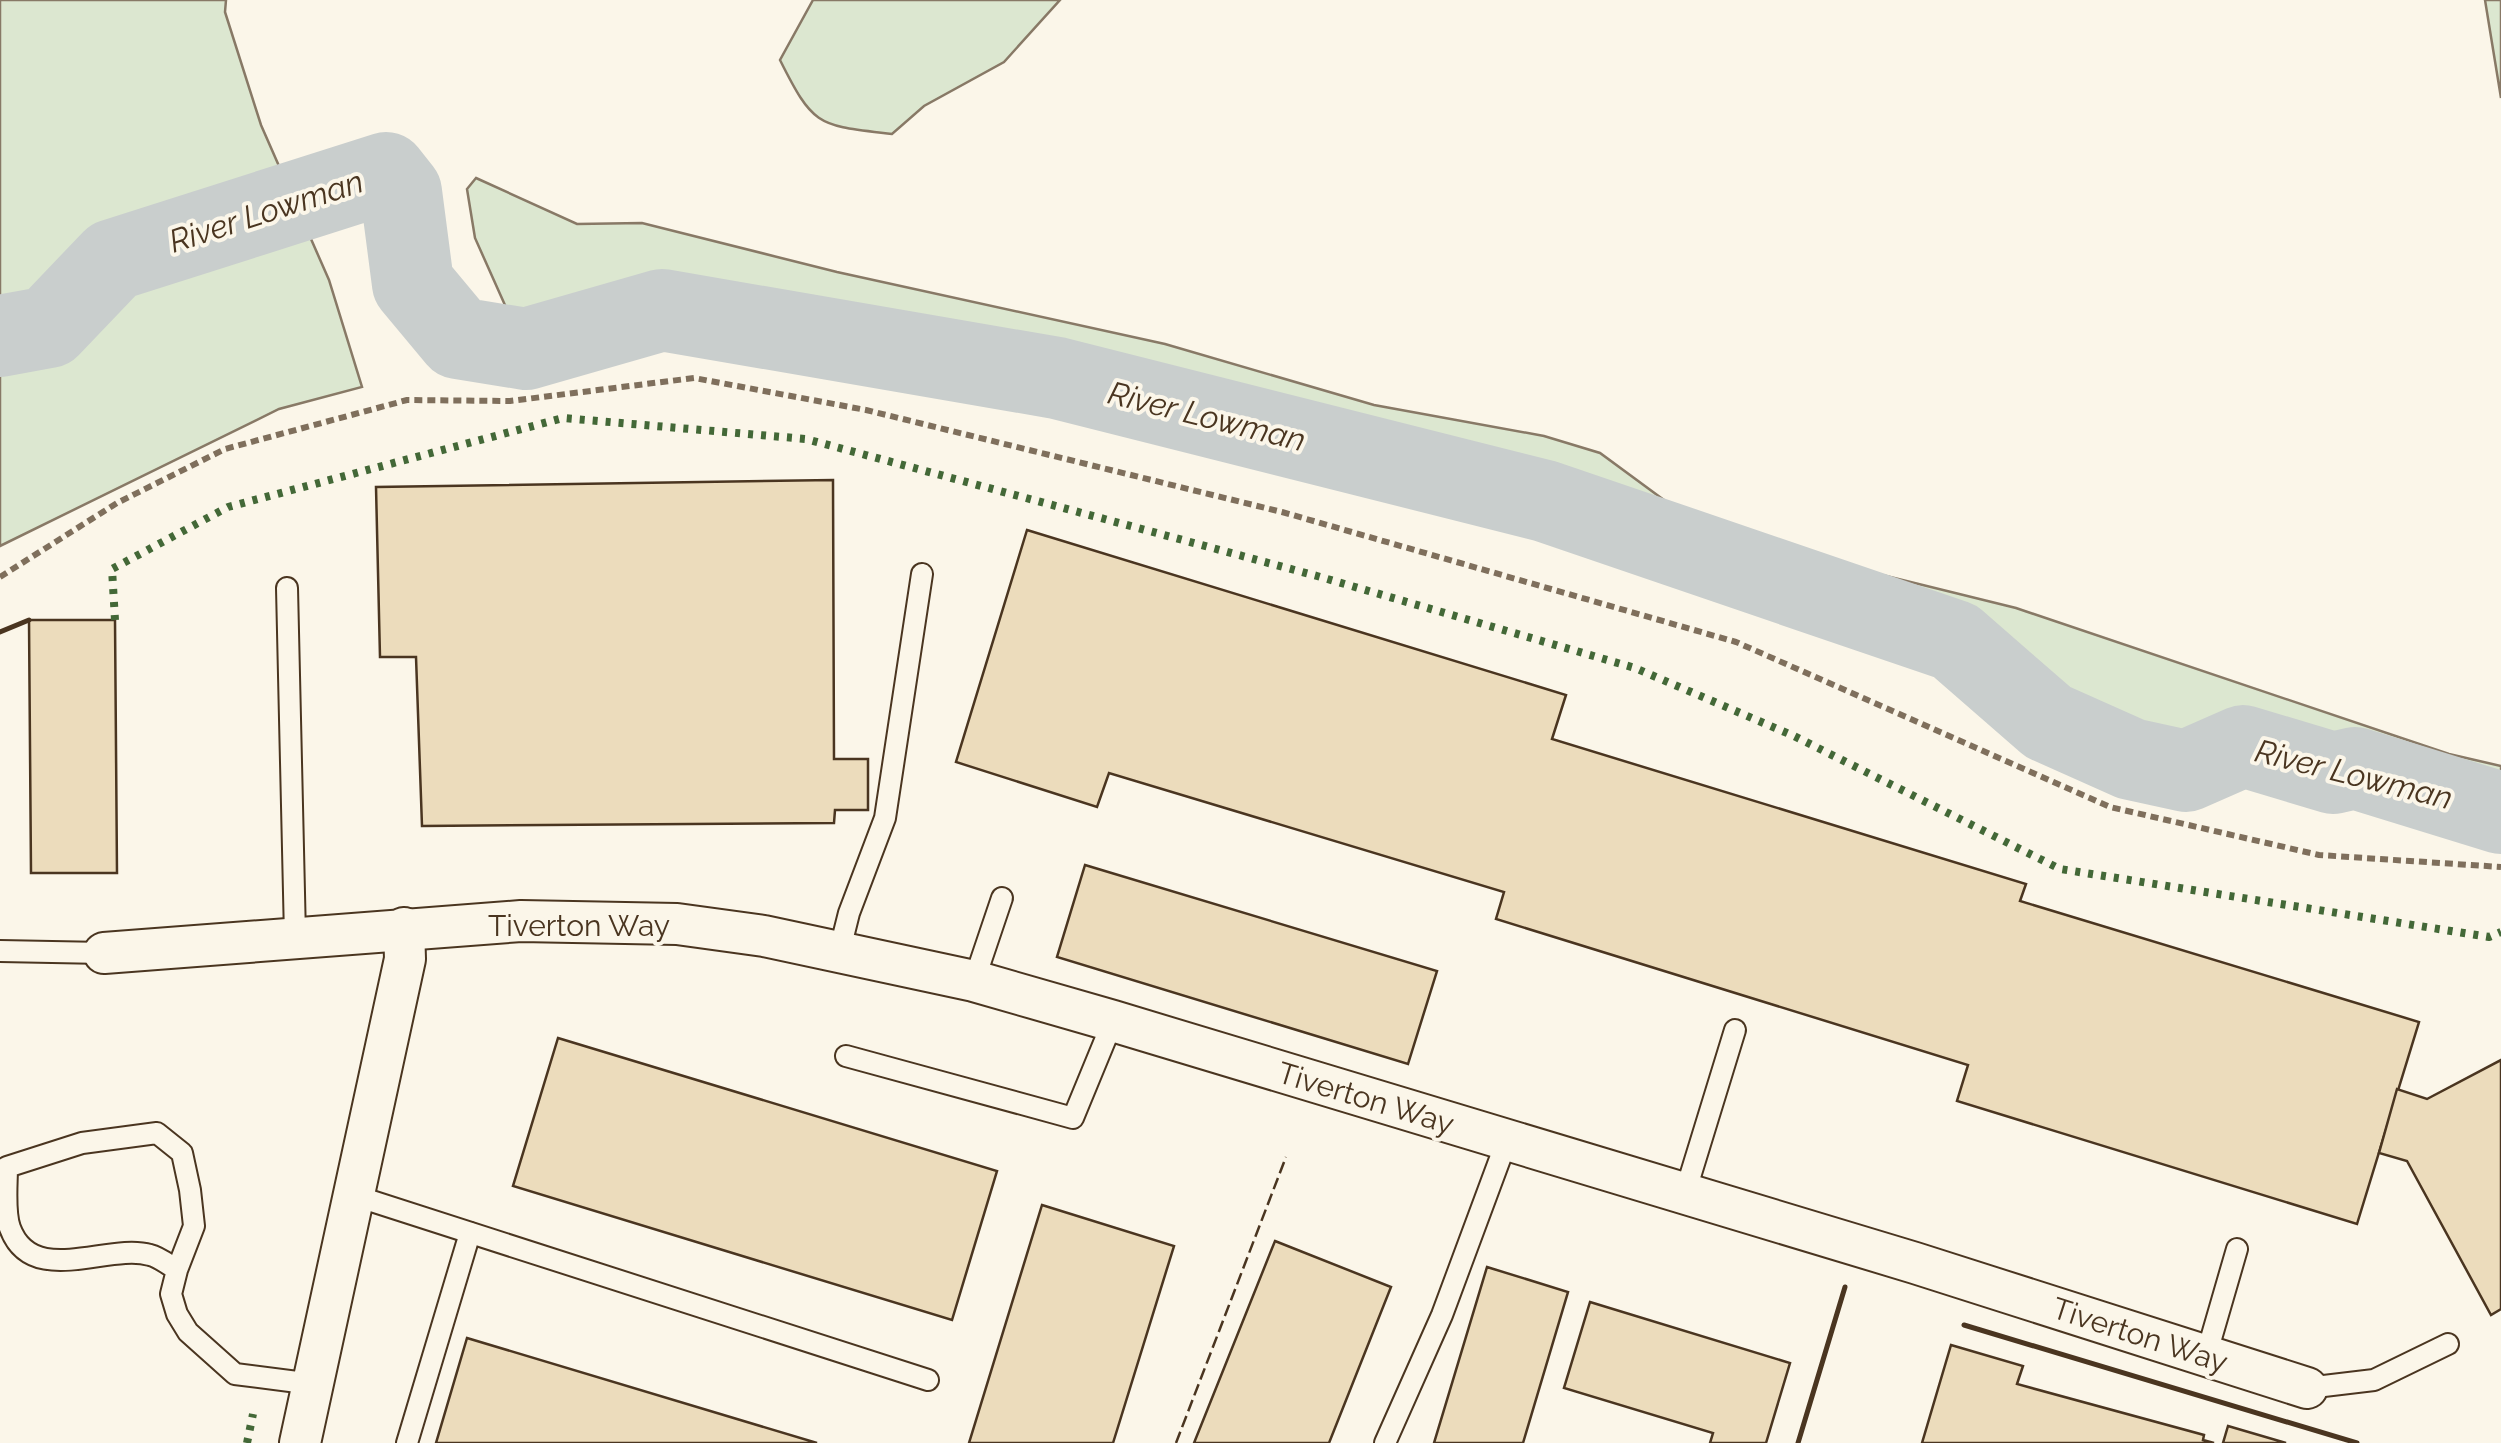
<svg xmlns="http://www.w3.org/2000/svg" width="2501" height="1443" font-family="Raleway,sans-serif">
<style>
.green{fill:#dce7d0;stroke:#887966;stroke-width:2.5}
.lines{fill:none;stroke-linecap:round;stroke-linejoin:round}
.river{stroke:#c9cecd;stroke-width:82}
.building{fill:#ecdcbc;stroke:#4a3520;stroke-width:2.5}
.lane-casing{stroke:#4a3520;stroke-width:24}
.street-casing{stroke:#4a3520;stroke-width:44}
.path{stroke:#7f6f5c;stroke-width:6;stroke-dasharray:8 5;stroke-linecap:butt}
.lane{stroke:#fbf6e9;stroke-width:20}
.street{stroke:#fbf6e9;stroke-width:40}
.hedge{stroke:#436837;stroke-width:8;stroke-dasharray:5 8;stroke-linecap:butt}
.fence{stroke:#4a3520;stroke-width:2.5;stroke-dasharray:12 5;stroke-linecap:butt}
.wall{stroke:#4a3520;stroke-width:5}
.labels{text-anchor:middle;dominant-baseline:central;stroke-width:8;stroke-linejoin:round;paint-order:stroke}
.street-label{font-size:30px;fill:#4a3520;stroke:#fbf6e9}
.water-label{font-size:32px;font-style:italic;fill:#4a3520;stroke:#fbf6e9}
</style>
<rect width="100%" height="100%" fill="#fbf6e9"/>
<g class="green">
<polygon points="0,0 226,0 225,12 261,125 329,280 362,387 279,409 0,546"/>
<path d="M813,0H1060L1004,62L924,106L892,134C818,125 814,128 780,60Z"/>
<polygon points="2485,0 2501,0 2501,98"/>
<polygon points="476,178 577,224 642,223 837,272 1165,344 1374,405 1544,436 1600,453 1683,514 1761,545 2016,608 2449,754 2501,766 2501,796 2380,755 2338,755 2218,731 2174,746 2079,720 1956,631 1874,598 1652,525 1576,491 971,345 702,300 622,298 565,319 509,314 475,238 467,189"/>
</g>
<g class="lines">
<polyline class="river" points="0,336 49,327 113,260 386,173 401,192 413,284 458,338 526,349 662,310 1057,378 1545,501 1955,641 2048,722 2131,759 2186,771 2243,746 2333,773 2355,768 2501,813"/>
</g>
<g class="building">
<polygon points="833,480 834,759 868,759 868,810 835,810 834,823 422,826 416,657 380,657 376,487"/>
<polygon points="1027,530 1566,695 1552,739 2026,884 2020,901 2419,1022 2357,1224 1957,1101 1968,1065 1496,919 1504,892 1109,773 1097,807 956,762"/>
<polygon points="29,620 115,620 117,873 31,873"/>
<polygon points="1085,865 1437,971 1408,1064 1057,957"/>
<polygon points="558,1038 997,1171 952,1320 513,1186"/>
<polygon points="2501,1060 2501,1309 2491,1315 2407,1161 2379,1153 2397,1089 2427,1099"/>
<polygon points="1042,1205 1174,1246 1113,1443 969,1443"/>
<polygon points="1275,1241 1391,1287 1329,1443 1194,1443"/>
<polygon points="1487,1267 1568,1292 1523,1443 1434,1443"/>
<polygon points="1590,1302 1790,1363 1766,1443 1710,1443 1713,1433 1564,1388"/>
<polygon points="467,1338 817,1443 436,1443"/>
<polygon points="1951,1345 2023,1366 2017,1384 2204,1435 2203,1440 2214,1443 1922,1443"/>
<polygon points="2228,1426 2286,1443 2223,1443"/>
</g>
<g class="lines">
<g class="lane-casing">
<g id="lane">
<polyline points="287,588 295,936"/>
<polyline points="0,951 104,953"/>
<polyline points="839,953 849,913 885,818 922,574"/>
<polyline points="974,981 1002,898"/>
<polyline points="846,1056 1073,1118 1113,1021"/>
<polyline points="1685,1193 1735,1030"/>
<polyline points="356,1196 928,1380"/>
<path d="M177,1270L194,1226L190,1190L182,1153L157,1133L82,1143L7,1167C7,1184 4,1212 10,1228C32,1288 107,1243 150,1255C159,1257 169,1265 177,1270L171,1294L177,1314L188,1332L235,1374L313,1384"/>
<polyline points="2206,1356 2237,1249"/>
<polyline points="2307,1388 2374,1380 2448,1344"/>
<polyline points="407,1443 470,1233"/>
<polyline points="1385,1443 1442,1315 1507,1140"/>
</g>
</g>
<g class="street-casing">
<g id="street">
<polyline points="104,953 521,921 677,924 764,936 974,981 1113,1021 1915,1263 2307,1388"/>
<polyline points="300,1443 405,959 404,928"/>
</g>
</g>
<polyline class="path" points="0,577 117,503 225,449 407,400 510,401 694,378 866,410 1282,512 1736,642 2110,807 2319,855 2501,867"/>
<use href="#lane" class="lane"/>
<use href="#street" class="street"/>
<g class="hedge">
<polyline points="115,620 112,569 228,507 563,418 806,439 1317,576 1635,668 1794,736 2060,869 2489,937 2501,932"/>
<polyline points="247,1443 253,1414"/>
</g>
<polyline class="fence" points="1176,1443 1286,1157"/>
<g class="wall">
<polyline points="0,632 29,620"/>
<polyline points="1964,1325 2357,1443"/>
<polyline points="1798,1443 1845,1287"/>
</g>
</g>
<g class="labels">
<g class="street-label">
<text x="579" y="925">Tiverton Way</text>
<text transform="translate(1366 1098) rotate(17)">Tiverton Way</text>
<text transform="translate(2140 1335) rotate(18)">Tiverton Way</text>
</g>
<g class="water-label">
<text transform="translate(266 211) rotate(-18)">River Lowman</text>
<text transform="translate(1207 416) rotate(14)">River Lowman</text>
<text transform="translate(2354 774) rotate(14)">River Lowman</text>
</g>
</g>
</svg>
